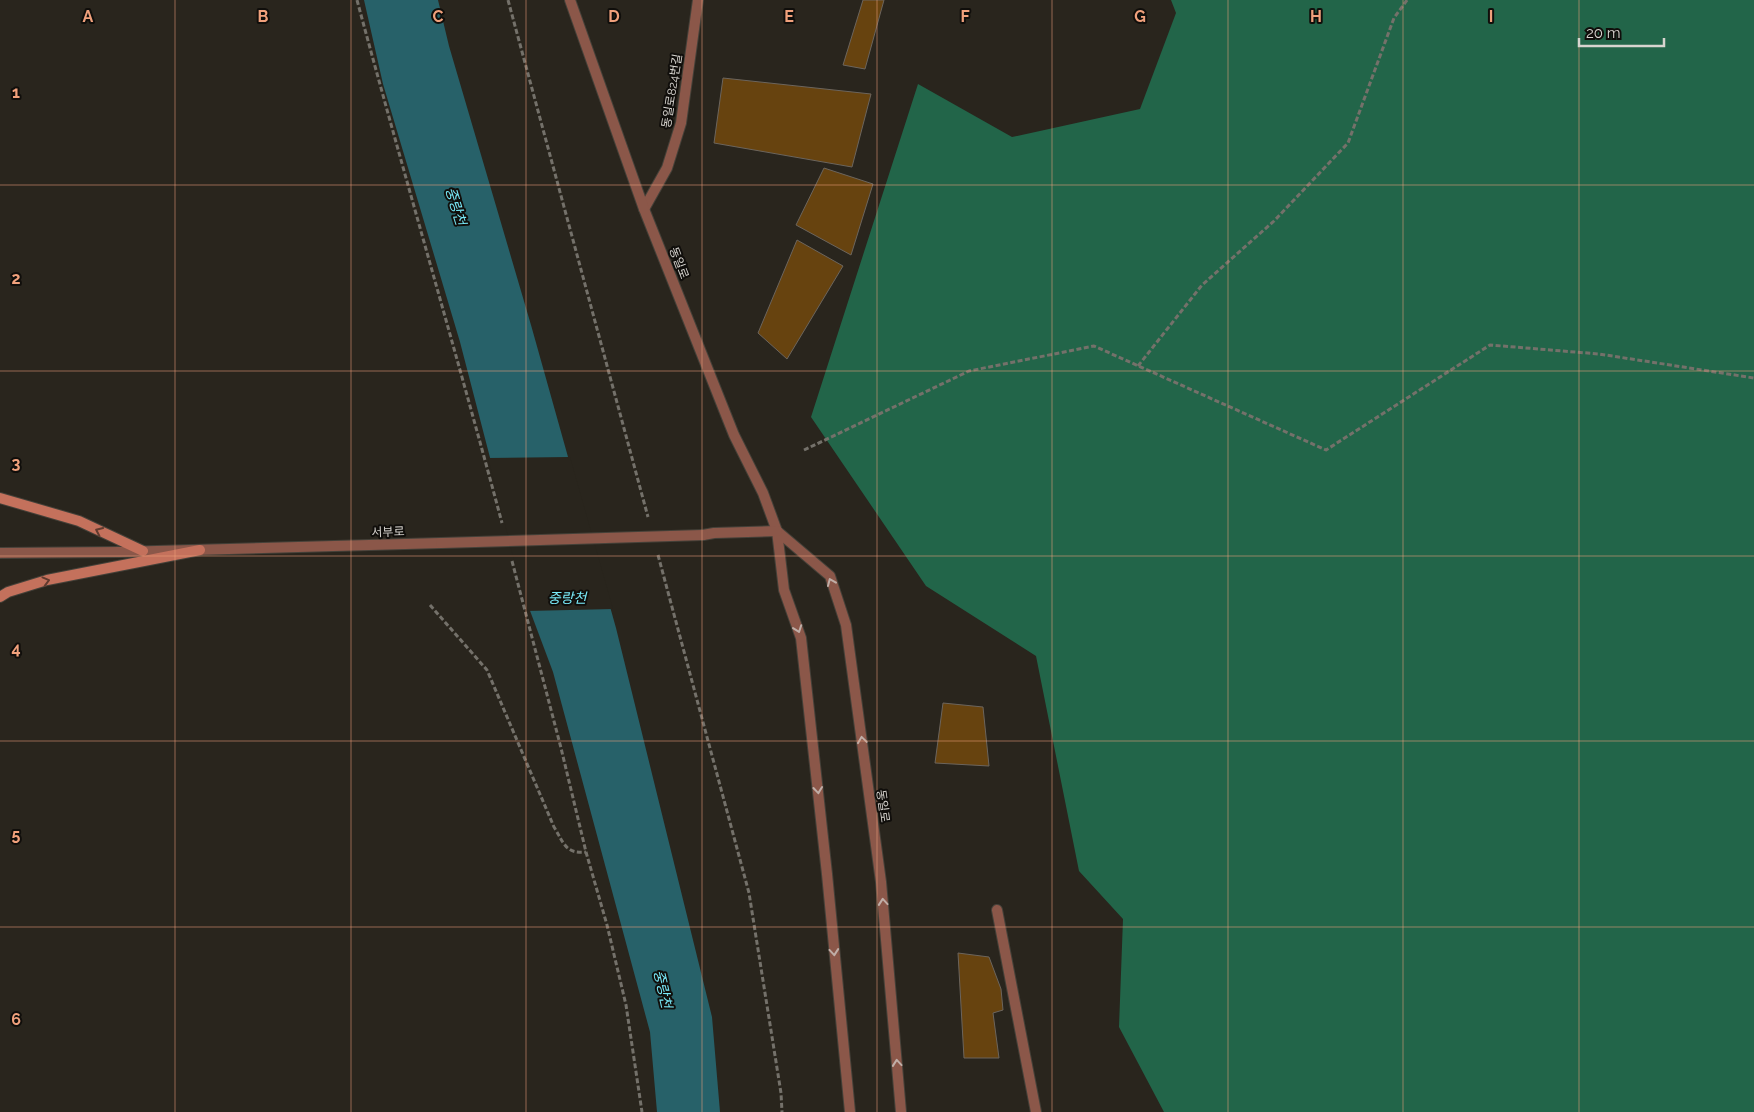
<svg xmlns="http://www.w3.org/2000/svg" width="1754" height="1112" font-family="Raleway,'Noto Sans KR',sans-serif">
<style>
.forest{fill:#226549}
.water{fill:#276169}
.pier{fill:#29251d}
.building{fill:#67430f;stroke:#6c655d}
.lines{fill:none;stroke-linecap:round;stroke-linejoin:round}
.service-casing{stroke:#454139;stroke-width:12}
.minor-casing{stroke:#454139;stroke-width:12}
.tertiary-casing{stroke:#454139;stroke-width:12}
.secondary-casing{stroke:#454139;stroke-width:12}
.path{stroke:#74716a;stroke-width:3;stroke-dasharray:5 2.5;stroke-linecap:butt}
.service{stroke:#8b5749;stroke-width:10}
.minor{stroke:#8b5749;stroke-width:10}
.tertiary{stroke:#8b5749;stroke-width:10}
.secondary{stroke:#c4715c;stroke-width:10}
.tertiary-bridge-casing{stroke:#454139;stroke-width:12;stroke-linecap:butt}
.tertiary-bridge{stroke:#8b5749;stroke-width:10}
.oneway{stroke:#613b2f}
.oneway2{stroke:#c0aea7}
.grid{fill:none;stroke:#f1a17c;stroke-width:1;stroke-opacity:0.55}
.labels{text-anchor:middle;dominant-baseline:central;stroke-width:4;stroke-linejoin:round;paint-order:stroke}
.street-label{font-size:12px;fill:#d7d4cf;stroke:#100e0b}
.water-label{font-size:14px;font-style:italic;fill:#79eaf9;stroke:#100e0b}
.grid-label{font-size:16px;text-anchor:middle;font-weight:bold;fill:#f1a17c;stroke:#100e0b;stroke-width:4;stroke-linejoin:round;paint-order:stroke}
</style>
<rect width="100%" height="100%" fill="#29251d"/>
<polygon class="forest" points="1171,0 1754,0 1754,1112 1164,1112 1119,1027 1123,919 1079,871 1036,656 926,586 811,417 918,84 1012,137 1140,109 1176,13"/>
<polygon class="water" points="364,0 438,0 449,46 531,325 616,628 712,1017 720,1112 657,1112 650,1032 553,672 529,608 460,342 383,84"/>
<polygon class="pier" points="570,457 613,609 527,611 488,458"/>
<g class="building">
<polygon points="863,0 884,0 865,69 843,65"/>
<polygon points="723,78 871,94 852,167 714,143"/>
<polygon points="824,168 873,184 851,255 796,225"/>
<polygon points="797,240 843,266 787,359 758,333"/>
<polygon points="943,703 983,707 989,766 935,763"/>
<polygon points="958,953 989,957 1001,989 1003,1010 993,1013 999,1058 964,1058"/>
</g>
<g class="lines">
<g class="service-casing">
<polyline id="service" points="997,910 1036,1112"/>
</g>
<g class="minor-casing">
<polyline id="minor" points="644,209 667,168 681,123 698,0"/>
</g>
<g class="tertiary-casing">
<g id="tertiary">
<polyline points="570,0 644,209 734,435 763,493 777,531 784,590 801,638 827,874 850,1112"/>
<polyline points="777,531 830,576 846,625 881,882 901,1112"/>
<polyline points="703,535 714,533 777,531"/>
<polyline points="0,553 120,552 441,543"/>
</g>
</g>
<g class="secondary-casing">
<g id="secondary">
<polyline points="0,498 79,521 143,551"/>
<polyline points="0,597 8,592 47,580 200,550"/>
</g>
</g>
<g class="path">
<path d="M357,0C404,175 455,348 502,523"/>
<polyline points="508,0 648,517"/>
<polyline points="1138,366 1202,285 1274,221 1348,143 1394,18 1407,0"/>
<polyline points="804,450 969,371 1094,346 1326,450 1490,345 1599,354 1754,378"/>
<polyline points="658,555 749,893 781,1093 782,1112"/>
<polyline points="512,561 561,748 586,852 607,925 626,1005 642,1112"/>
<path d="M430,605L487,670L554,827C564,843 565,854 586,852"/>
</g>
<use href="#service" class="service"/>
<use href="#minor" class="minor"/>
<use href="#tertiary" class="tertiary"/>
<use href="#secondary" class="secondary"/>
<g class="tertiary-bridge-casing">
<polyline id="tertiary-bridge" points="441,543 703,535"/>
</g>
<use href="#tertiary-bridge" class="tertiary-bridge"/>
</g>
<defs><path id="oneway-chevron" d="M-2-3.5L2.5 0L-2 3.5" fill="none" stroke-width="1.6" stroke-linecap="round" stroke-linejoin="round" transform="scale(1.25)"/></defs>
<g class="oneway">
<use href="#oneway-chevron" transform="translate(99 531) rotate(-155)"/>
<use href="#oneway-chevron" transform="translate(46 581) rotate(-15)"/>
</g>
<g class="oneway2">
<use href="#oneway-chevron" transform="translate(831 582) rotate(-113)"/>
<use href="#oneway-chevron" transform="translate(798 629) rotate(70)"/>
<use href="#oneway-chevron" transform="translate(862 740) rotate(-98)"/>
<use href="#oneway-chevron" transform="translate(818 790) rotate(84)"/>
<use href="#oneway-chevron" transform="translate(883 902) rotate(-95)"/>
<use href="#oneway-chevron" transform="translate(834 952) rotate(85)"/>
<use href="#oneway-chevron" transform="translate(897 1063) rotate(-95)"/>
</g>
<path class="grid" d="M175,0V1112M351,0V1112M526,0V1112M702,0V1112M877,0V1112M1052,0V1112M1228,0V1112M1403,0V1112M1579,0V1112M0,185H1754M0,371H1754M0,556H1754M0,741H1754M0,927H1754"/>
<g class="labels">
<g class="street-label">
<text transform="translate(672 91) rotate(-81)">동일로824번길</text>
<text transform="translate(679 263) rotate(69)">동일로</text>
<text transform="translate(388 532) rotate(-2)">서부로</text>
<text transform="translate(883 806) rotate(82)">동일로</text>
</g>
<g class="water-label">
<text transform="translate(456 206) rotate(73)">중랑천</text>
<text x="567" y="598">중랑천</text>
<text transform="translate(663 989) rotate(77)">중랑천</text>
</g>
</g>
<g class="grid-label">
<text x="88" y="22">A</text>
<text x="263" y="22">B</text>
<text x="438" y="22">C</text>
<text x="614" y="22">D</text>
<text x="789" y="22">E</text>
<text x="965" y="22">F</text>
<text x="1140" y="22">G</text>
<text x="1316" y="22">H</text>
<text x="1491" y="22">I</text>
<text x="16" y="98">1</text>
<text x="16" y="284">2</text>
<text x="16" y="469">3</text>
<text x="16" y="654">4</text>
<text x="16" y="840">5</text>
<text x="16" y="1025">6</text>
</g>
<path d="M1579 38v8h85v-8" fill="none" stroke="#d7d4cf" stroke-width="2.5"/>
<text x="1586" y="38" font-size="15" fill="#d7d4cf" stroke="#100e0b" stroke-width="4" paint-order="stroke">20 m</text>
</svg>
